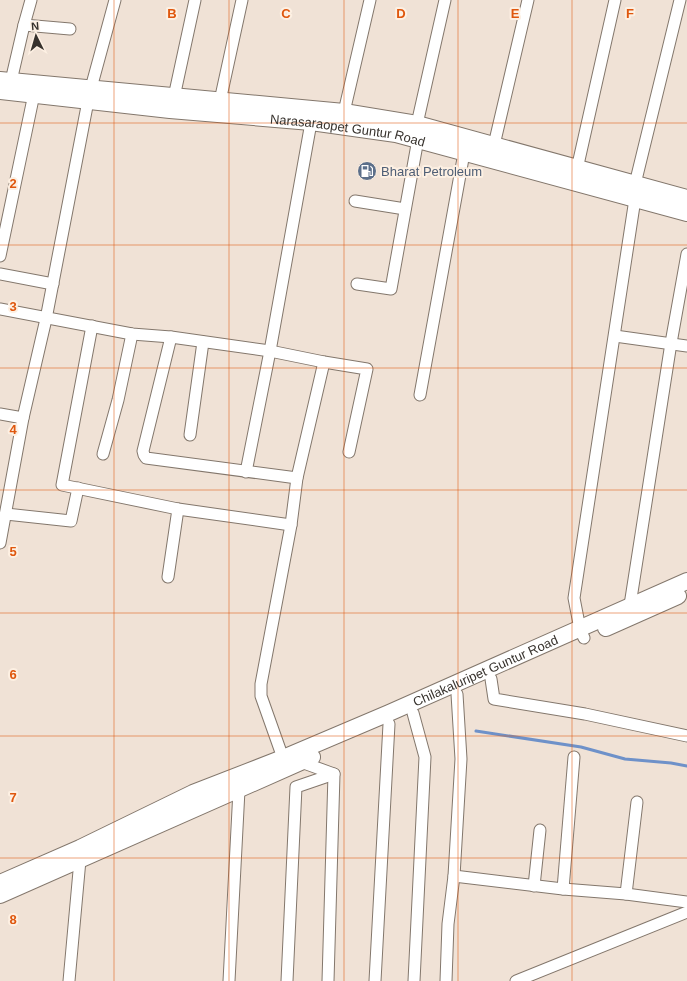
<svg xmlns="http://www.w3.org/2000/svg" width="687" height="981" font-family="Arial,sans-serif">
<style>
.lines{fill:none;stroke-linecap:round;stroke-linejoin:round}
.stream{stroke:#6e91c9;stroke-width:3}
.minor-casing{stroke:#83776c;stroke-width:13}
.highway-casing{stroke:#83776c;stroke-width:18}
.minor{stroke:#fff;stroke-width:11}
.highway{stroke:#fff;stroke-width:16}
.grid{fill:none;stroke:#df570e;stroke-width:1;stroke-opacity:0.55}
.labels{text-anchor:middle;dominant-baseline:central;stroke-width:4;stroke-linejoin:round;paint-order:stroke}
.street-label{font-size:13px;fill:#37322d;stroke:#fdf0e3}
.service-label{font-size:13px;fill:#4e5e75;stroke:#fdf0e3;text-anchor:start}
.grid-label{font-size:13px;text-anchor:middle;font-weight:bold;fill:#df570e;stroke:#fdf0e3;stroke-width:4;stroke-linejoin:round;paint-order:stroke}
</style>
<rect width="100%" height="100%" fill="#f0e2d6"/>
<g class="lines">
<polyline class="stream" points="476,731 581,747 625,759 671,763 687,766"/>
<g class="minor-casing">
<g id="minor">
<polyline points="24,25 70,29"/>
<polyline points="11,81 24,25 31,0"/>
<polyline points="91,88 115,0"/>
<polyline points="174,97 195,0"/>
<polyline points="220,101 242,0"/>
<polyline points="344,112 370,0"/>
<polyline points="417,124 445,0"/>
<polyline points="494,145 528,0"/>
<polyline points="577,169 615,0"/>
<polyline points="635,184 680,0"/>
<polyline points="355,201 405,209"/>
<polyline points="0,256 34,94"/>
<polyline points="0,274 53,284"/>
<polyline points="357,284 391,289 418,139"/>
<polyline points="0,309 132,334 171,337 270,351 324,362 367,369 349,452"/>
<polyline points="92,326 62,485 178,509 291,525"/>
<polyline points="615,336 687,346"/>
<polyline points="171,337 143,451 144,455 146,458 297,478"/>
<polyline points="420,395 464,153"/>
<polyline points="0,414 23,418"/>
<polyline points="190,435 203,342"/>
<polyline points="103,454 118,400 132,334"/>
<polyline points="246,472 270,351 312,117"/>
<polyline points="6,514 71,521 78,488"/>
<polyline points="0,543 23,418 46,319 88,101"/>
<polyline points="168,577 178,509"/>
<polyline points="630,605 671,343 687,254"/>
<polyline points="584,638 580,629 574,598 635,199"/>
<polyline points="491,679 494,699 585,714 687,736"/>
<polyline points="413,713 425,757 414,981"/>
<polyline points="283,758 261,696 261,684 291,525 297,478 324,362"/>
<polyline points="301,762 334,774 328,981"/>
<polyline points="454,876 563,889 626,894 687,902"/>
<polyline points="534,886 540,830"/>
<polyline points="563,889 574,757"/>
<polyline points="626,894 637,802"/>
<polyline points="69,981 80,860"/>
<polyline points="229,981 239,790"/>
<polyline points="287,981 296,787 334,774"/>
<polyline points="375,981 389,724"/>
<polyline points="446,981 448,924 454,876 461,759 457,694"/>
<polyline points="516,981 687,912"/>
</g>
</g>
<g class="highway-casing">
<g id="highway">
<polyline points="0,80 344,112 417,124 687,198"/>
<path id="s1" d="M0,91L170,110L311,122L396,134L687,213"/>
<polyline points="606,628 678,596"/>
<path id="s2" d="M0,883L80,848L193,793L283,758L389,713L687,581"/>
<polyline points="0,895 312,757"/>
</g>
</g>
<use href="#minor" class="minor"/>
<use href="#highway" class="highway"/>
</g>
<path class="grid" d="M114,0V981M229,0V981M344,0V981M458,0V981M572,0V981M0,123H687M0,245H687M0,368H687M0,490H687M0,613H687M0,736H687M0,858H687"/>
<defs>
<g id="fuel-disc" transform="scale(1)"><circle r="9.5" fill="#5c6f8a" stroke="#fdf0e3"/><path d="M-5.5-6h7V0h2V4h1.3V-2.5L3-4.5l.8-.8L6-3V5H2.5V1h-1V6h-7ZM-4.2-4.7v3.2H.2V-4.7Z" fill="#fff"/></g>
</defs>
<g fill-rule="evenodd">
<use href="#fuel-disc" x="367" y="171"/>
</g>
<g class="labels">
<g class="street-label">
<text stroke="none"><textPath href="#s1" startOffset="350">Narasaraopet Guntur Road</textPath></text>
<text stroke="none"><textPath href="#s2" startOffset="530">Chilakaluripet Guntur Road</textPath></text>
</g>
<g class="service-label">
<text x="381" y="171">Bharat Petroleum</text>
</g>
</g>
<g class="grid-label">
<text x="172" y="18">B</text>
<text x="286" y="18">C</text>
<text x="401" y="18">D</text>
<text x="515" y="18">E</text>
<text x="630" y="18">F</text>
<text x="13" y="188">2</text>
<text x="13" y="311">3</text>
<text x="13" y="434">4</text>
<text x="13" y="556">5</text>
<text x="13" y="679">6</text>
<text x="13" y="802">7</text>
<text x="13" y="924">8</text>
</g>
<g transform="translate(36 36) rotate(355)" stroke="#fdf0e3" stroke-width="3" paint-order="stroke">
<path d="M0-3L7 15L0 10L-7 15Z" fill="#37322d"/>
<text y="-6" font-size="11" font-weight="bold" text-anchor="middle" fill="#37322d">N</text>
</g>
</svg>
